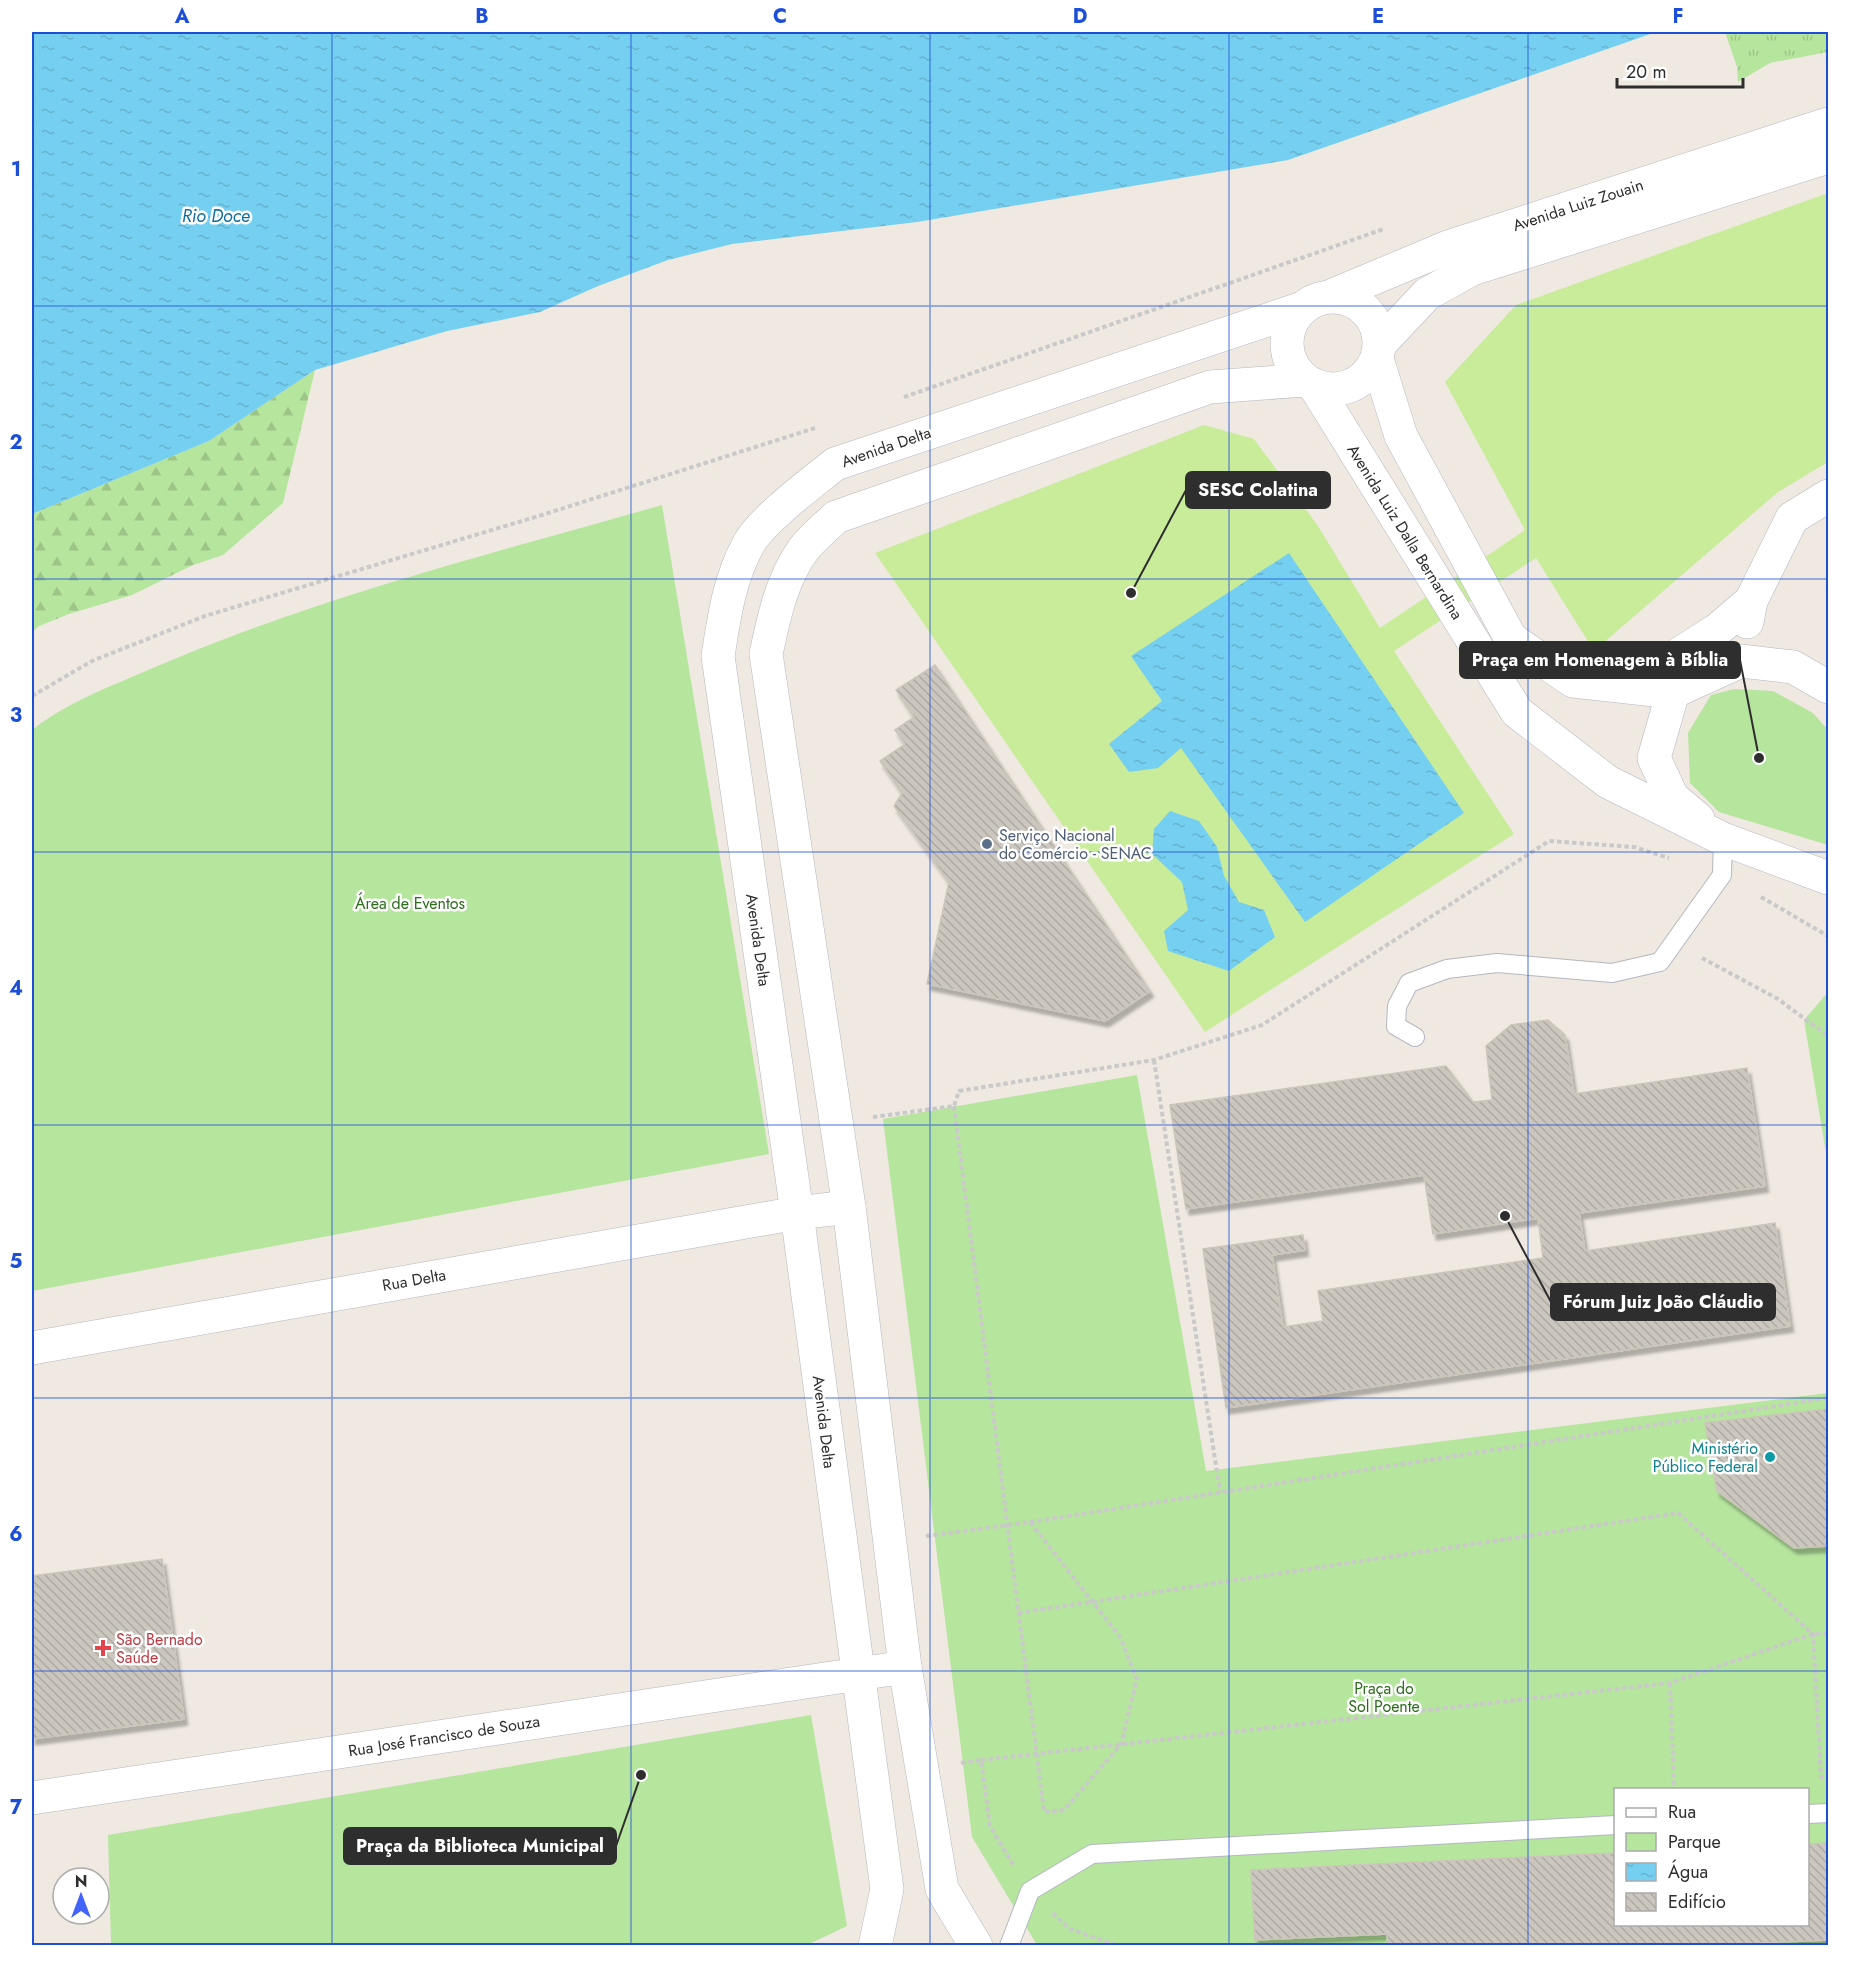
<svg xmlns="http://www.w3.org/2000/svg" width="1860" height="1977" font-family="Jost,sans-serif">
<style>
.grass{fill:url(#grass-tufts)}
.forest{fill:url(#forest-firs)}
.park{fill:#b6e59e;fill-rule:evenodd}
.pitch{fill:#c9ec9a}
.water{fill:url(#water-ripples)}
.building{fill:url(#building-back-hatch);stroke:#cbc5ba;stroke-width:1.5;filter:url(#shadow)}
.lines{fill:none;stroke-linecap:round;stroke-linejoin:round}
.lane-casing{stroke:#b4b7c1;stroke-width:20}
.street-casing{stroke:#b4b7c1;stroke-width:34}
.secondary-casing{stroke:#b4b7c1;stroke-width:34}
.path{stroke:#c9c9c9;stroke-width:4;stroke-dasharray:4.5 3;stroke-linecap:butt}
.lane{stroke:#fff;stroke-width:18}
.street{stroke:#fff;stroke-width:33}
.secondary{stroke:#fff;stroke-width:33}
.grid{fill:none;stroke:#1d4ed8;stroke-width:1.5;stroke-opacity:0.55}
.service-dot{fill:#5c6f8a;stroke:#fff;stroke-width:2}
.culture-dot{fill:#0f9aa8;stroke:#fff;stroke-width:2}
.health-dot{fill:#e0444e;stroke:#fff;stroke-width:2}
.labels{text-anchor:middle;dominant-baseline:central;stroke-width:5;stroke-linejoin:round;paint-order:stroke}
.street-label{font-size:16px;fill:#2e2e2e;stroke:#fff}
.service-label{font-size:16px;fill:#4e5e75;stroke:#fff;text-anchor:start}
.park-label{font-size:16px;fill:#2c6e1b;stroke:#fff}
.culture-label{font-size:16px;fill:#0d838f;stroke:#fff;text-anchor:end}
.health-label{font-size:16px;fill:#be3a42;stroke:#fff;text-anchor:start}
.water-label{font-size:18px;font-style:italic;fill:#0d6fa3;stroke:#fff}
.leader{fill:none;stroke:#2e2e2e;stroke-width:2}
.callout-dot{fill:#2e2e2e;stroke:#fff;stroke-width:2}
.callout{fill:#2e2e2e;stroke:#2e2e2e;stroke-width:2}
.callout-label{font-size:18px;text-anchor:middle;font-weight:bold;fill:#fff}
.neatline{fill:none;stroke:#1d4ed8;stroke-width:2}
.grid-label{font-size:20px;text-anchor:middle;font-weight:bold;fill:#1d4ed8}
</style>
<defs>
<pattern id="grass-tufts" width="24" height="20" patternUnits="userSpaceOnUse" patternTransform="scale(1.5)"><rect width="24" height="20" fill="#b6e59e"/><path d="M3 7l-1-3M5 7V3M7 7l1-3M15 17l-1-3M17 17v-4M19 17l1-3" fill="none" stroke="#9dc588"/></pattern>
<pattern id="forest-firs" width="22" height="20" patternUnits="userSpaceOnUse" patternTransform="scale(1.5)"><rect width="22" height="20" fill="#b6e59e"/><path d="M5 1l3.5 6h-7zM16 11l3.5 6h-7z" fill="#9dc588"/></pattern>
<pattern id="water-ripples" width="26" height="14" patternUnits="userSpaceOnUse" patternTransform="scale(1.5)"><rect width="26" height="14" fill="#75cff0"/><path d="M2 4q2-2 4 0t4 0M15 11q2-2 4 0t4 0" fill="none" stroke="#66b2ce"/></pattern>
<pattern id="building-back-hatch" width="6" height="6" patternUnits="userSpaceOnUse" patternTransform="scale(1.5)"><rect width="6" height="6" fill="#cbc7bf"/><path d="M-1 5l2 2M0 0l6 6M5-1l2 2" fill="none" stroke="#afaba4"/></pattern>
<filter id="shadow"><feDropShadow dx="3.5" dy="6" stdDeviation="1.5" flood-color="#0004"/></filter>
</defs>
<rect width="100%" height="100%" fill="#efe9e1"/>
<polygon class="grass" points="1725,32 1828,32 1828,52 1770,63 1738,82 1737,67"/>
<polygon class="forest" points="315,370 283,503 223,555 193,565 132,595 69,614 39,626 32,632 32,514 209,441"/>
<g class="park">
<path d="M662,505L769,1154L32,1291V730C70,700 121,682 165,663C325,595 495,553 662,505Z"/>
<polygon points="1734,689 1773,691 1813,713 1828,730 1828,845 1719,812 1690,783 1688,733 1711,695"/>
<polygon points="1828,992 1828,1165 1804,1020"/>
<path d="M1137,1075L1206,1471L1828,1393V1945H1037L972,1837L883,1119ZM1616,1790H1808V1924H1616Z"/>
<polygon points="811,1715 847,1926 807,1945 111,1945 108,1835"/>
</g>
<polygon class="pitch" points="1828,193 1828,462 1778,492 1594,651 1536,558 1394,651 1514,834 1205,1032 875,553 1204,425 1254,439 1318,526 1380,628 1525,530 1445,382 1516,305"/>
<g class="water">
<polygon points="32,32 1656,32 1288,160 917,222 732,244 668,260 598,286 540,312 447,331 315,370 209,441 32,514"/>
<polygon points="1289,553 1464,813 1305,922 1181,748 1158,768 1129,772 1109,744 1162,701 1131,656"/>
<polygon points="1170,811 1199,821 1217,847 1224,876 1239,902 1264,910 1275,937 1229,971 1168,951 1164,931 1188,910 1182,882 1152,854 1154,829"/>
</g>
<g class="building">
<polygon points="935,665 1150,991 1105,1021 927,984 949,882 894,806 902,793 880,761 905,744 895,730 914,717 896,690"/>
<polygon points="1548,1020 1565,1035 1574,1094 1747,1068 1765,1186 1579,1213 1585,1251 1775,1223 1790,1326 1226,1408 1203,1249 1303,1235 1305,1250 1272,1255 1283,1327 1323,1321 1318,1291 1543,1258 1538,1218 1433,1234 1424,1175 1186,1209 1170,1105 1446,1066 1473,1102 1492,1100 1486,1046 1511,1025"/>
<polygon points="1828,1409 1828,1546 1794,1548 1717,1491 1705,1423"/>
<polygon points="162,1559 184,1719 32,1739 32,1576"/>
<polygon points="1828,1843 1828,1940 1757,1943 1757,1946 1388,1946 1387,1934 1255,1940 1251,1870 1616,1853 1616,1924 1808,1924 1808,1844"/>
</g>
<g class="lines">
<g class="lane-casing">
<g id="lane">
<polyline points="1415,1037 1396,1026 1397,1006 1409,983 1447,969 1497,963 1612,973 1660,962 1722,875 1723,839"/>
<polyline points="1808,1814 1828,1813"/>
<polyline points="1009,1946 1030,1891 1092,1854 1616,1825"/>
</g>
</g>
<g class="street-casing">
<g id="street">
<polyline points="32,1348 797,1213 849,1207"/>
<polyline points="32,1798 905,1667"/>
</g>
</g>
<g class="secondary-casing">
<g id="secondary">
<polyline points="1331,296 1448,247 1828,124"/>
<circle cx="1333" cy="343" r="46"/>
<polyline points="1380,344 1427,294 1472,269 1828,157"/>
<polyline points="1377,359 1401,436 1511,639 1573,681 1673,692 1741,661 1793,667 1828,687"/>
<polyline points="1314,385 1517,712 1608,782 1723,839 1828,878"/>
<polyline points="1747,622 1751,601 1792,518 1828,496"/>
<polyline points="1617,678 1646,675 1717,630 1751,601"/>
<polyline points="1673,692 1654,758 1672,797 1698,819"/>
<path d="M875,1946L887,1889L797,1213L718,656C724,618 729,580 748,545C760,521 813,482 835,464L1303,308"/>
<path d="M976,1946L942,1889L905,1667L849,1207L766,654C774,617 781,581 803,550C812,538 826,527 836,517L1210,387L1305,380"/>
</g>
</g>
<g class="path">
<polyline points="904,397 1384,229"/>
<polyline points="32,696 92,661 205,616 542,515 815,428"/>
<polyline points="1761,897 1828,936"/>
<polyline points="1702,958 1778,999 1828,1036"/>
<polyline points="1154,1060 1220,1492"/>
<polyline points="954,1106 1044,1812 1064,1810 1121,1744 1137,1679 1120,1637 1030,1522"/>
<polyline points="873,1117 954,1106 959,1091 1154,1060 1262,1025 1549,841 1634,847 1669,858"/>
<polyline points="926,1536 1030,1522 1828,1398"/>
<polyline points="1018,1613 1678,1513 1813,1634 1821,1777 1828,1777"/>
<polyline points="1670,1683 1674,1790"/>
<polyline points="981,1760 1670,1683 1813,1634 1828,1634"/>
<polyline points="961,1763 981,1760 990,1826 1014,1866"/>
<polyline points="1053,1913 1070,1929 1119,1946"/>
</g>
<use href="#lane" class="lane"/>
<use href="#street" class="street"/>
<use href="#secondary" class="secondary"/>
</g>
<path class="grid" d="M332,32V1946M631,32V1946M930,32V1946M1229,32V1946M1528,32V1946M32,306H1828M32,579H1828M32,852H1828M32,1125H1828M32,1398H1828M32,1671H1828"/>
<circle class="service-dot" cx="987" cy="844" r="6"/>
<circle class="culture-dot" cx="1770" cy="1457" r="6"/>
<path class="health-dot" d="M100 1639h6v6h6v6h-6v6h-6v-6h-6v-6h6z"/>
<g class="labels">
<g class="street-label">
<text transform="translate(1578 205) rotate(-18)">Avenida Luiz Zouain</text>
<text transform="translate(886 447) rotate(-19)">Avenida Delta</text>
<text transform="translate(1405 532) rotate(58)">Avenida Luiz Dalla Bernardina</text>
<text transform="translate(758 940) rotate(82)">Avenida Delta</text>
<text transform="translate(414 1280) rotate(-10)">Rua Delta</text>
<text transform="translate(824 1422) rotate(83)">Avenida Delta</text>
<text transform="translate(444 1736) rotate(-9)">Rua José Francisco de Souza</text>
</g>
<g class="service-label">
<text x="999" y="835">Serviço Nacional<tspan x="999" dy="18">do Comércio - SENAC</tspan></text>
</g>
<g class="park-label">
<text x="410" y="903">Área de Eventos</text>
<text x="1384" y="1688">Praça do<tspan x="1384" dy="18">Sol Poente</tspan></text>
</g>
<g class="culture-label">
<text x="1758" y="1448">Ministério<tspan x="1758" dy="18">Público Federal</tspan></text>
</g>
<g class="health-label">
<text x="116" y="1639">São Bernado<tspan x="116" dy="18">Saúde</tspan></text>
</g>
<g class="water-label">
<text x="216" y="216">Rio Doce</text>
</g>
</g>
<path class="leader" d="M1131 593L1186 490M1759 758L1740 660M1505 1216L1551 1302M641 1775L616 1846"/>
<g class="callout-dot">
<circle cx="1131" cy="593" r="6"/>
<circle cx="1759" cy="758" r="6"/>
<circle cx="1505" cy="1216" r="6"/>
<circle cx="641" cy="1775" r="6"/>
</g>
<g class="callout">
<rect x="1186" y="472" width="144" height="36" rx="6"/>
<rect x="1460" y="642" width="280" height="36" rx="6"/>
<rect x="1551" y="1284" width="224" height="36" rx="6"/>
<rect x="344" y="1828" width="272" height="36" rx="6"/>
</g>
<g class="callout-label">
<text x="1258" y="496">SESC Colatina</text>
<text x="1600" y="666">Praça em Homenagem à Bíblia</text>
<text x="1663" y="1308">Fórum Juiz João Cláudio</text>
<text x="480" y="1852">Praça da Biblioteca Municipal</text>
</g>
<rect width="1860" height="1977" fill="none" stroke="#ffffff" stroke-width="66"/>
<rect x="1614" y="1788" width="195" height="138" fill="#ffffff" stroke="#ababab" stroke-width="1.5"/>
<rect x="1626" y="1808" width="30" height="9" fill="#ffffff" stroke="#ababab" stroke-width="1.5"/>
<text x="1668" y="1818" font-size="18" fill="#2e2e2e">Rua</text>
<rect x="1626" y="1833" width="30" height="18" fill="#b6e59e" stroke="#ababab" stroke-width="1.5"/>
<text x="1668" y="1848" font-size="18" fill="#2e2e2e">Parque</text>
<rect x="1626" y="1863" width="30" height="18" fill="url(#water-ripples)" stroke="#ababab" stroke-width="1.5"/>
<text x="1668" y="1878" font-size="18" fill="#2e2e2e">Água</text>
<rect x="1626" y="1893" width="30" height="18" fill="url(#building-back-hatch)" stroke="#ababab" stroke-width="1.5"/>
<text x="1668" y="1908" font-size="18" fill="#2e2e2e">Edifício</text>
<g transform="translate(81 1896)"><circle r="28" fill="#ffffff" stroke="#ababab" stroke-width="1.5"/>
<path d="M0-4.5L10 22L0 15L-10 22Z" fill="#4264fb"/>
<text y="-9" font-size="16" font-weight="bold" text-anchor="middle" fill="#2e2e2e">N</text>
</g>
<path d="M1617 78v9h126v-9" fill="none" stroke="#2e2e2e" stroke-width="3"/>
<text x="1626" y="78" font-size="18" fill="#2e2e2e" stroke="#ffffff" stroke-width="4.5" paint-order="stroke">20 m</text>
<rect x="33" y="33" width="1794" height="1911" class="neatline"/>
<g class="grid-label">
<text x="182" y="23">A</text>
<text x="482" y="23">B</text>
<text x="780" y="23">C</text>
<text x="1080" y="23">D</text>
<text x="1378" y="23">E</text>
<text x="1678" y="23">F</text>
<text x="16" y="176">1</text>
<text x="16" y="449">2</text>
<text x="16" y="722">3</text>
<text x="16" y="995">4</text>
<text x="16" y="1268">5</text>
<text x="16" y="1541">6</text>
<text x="16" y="1814">7</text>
</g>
</svg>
